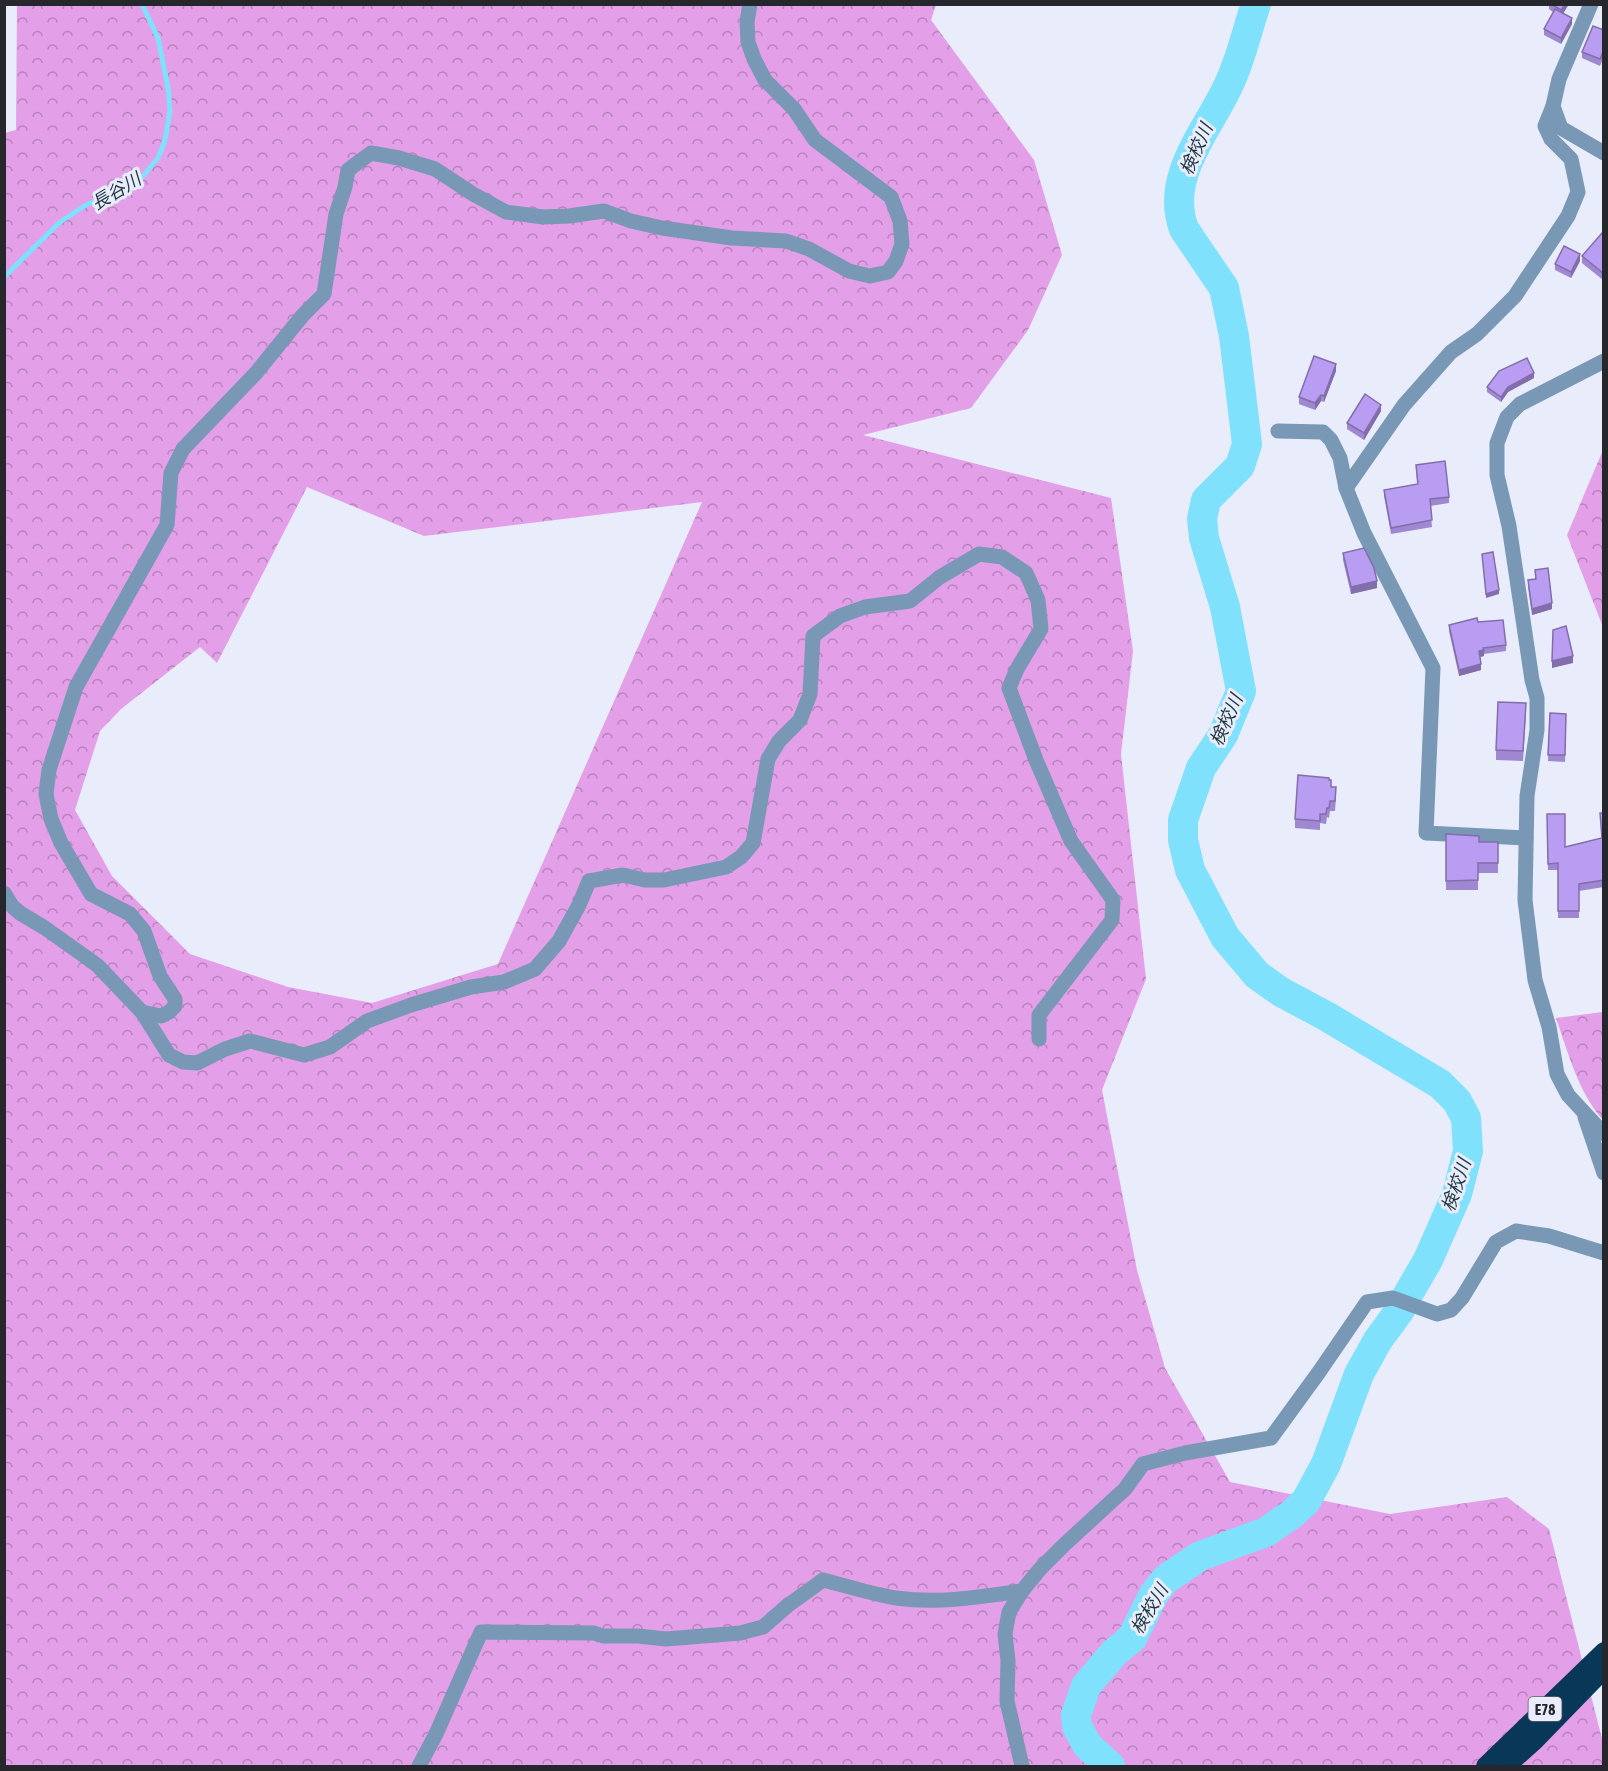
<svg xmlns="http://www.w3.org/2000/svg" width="1608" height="1771" font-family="'Asap Condensed','Noto Sans JP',sans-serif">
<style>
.forest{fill:url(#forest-crowns);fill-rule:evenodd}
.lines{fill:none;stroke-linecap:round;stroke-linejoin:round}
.stream{stroke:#80e1fd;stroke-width:5}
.river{stroke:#80e1fd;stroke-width:30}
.minor{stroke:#7898b5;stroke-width:15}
.highway{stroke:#093758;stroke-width:18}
.wall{fill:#9f87d1}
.shaded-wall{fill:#826eaa}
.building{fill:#b99df3;stroke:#826eaa;stroke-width:1.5}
.labels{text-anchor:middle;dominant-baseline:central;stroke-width:6;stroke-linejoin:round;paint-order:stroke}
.shield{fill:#e8ecfb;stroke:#60626b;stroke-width:1.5}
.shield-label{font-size:15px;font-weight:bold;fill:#26272d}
.water-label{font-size:18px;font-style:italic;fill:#1e353b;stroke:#e8ecfb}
</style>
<defs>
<pattern id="forest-crowns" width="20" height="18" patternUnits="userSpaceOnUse" patternTransform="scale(1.5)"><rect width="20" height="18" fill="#e39fe8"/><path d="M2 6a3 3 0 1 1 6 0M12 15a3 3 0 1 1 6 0" fill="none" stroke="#b882bc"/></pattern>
</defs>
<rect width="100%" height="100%" fill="#e8ecfb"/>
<g class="forest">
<path d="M17,5H936L931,20L1034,160L1062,255L1028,330L971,408L863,435L1111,498L1133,651L1121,754L1146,979L1102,1090L1137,1270L1165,1368L1230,1482L1390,1514L1507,1497L1549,1529L1603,1743V1766H5L4,133L16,130ZM307,487L424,536L702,502L498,964L372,1003L288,987L190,954L112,876L75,810L100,731L121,709L200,647L217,663Z"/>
<polygon points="1603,450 1603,627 1567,535"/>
<path d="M1603,1012H1604L1603,1120C1578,1092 1568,1052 1556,1018Z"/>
</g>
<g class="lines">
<polyline class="stream" points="4,277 60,222 86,205 139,181 158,158 165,140 170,111 168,88 158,38 142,4"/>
<g class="river">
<path d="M1256,4C1247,30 1241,59 1229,84C1209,129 1164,176 1184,229L1224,288L1225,293L1234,336L1247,444L1240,466L1206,500L1202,519L1204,538L1225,607L1241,691L1223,735L1201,768L1183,820V840L1190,870L1225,937L1257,975L1281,992L1326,1016L1440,1084L1457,1101L1466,1118L1468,1151L1457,1194L1428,1260L1407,1296"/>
<polyline points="1110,1766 1087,1745 1077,1726 1076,1715 1086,1686 1114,1653 1132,1638 1154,1594 1166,1579 1200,1556 1266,1532 1292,1514 1306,1501 1326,1464 1359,1374 1378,1340 1400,1310"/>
</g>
<g class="minor">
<polyline points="1591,4 1559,79 1553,106 1561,128 1604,153"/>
<polyline points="1604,361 1520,404 1507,417 1497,443 1497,475 1509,526 1532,680 1537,698 1537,730 1527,796 1525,900 1535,980 1549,1027 1557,1074 1568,1095 1604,1134"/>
<polyline points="1278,431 1323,432 1331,440 1340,458 1346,488 1364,533 1433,668 1426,833 1526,838"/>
<polyline points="1346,488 1404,405 1451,352 1477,334 1515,296 1568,216 1578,192 1571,159 1551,139 1545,126 1553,106"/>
<polyline points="4,893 12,906 20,913 45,928 97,965 142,1012 169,1055 183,1062 197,1063 225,1049 250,1041 304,1055 330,1047 367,1021 411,1005 471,987 504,982 535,969 559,941 579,905 589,881 623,875 645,880 664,880 726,867 741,857 753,843 768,759 779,741 800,720 810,694 813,636 840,616 865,607 910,601 940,577 979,554 1002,557 1026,573 1038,600 1041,629 1017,669 1009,688 1036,760 1071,841 1113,900 1112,920 1039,1015 1039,1039"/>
<polyline points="142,1012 161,1016 169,1012 175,1006 175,999 160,976 144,931 130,914 91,894 61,843 51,819 46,794 49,770 76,687 167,525 171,473 183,449 256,373 303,315 324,294 336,214 345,187 348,170 371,153 399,158 435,169 473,194 506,212 543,217 569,216 604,211 631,221 662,228 732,238 786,241 809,249 849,271 870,276 888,272 896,261 902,244 900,221 891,197 815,140 794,109 765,80 754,59 748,42 747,22 750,4"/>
<polyline points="1585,1117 1604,1173"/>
<path d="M419,1766L436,1734L481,1632L594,1633L603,1636H638L666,1639L740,1633L763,1627L787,1606L823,1580C847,1586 872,1594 896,1598C939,1604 980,1597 1022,1591L1040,1569L1065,1544L1125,1489L1143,1464L1185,1453L1271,1438L1319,1372L1367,1302L1393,1298L1437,1314L1451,1310L1462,1298L1496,1242L1516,1231L1549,1236L1604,1253"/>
<polyline points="1022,1766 1007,1701 1008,1661 1005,1634 1009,1612 1022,1591"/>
</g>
<g class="highway">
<polyline points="1485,1766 1604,1651"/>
<polyline points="1507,1766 1535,1741 1604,1670"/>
</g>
</g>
<g class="wall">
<polygon points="1549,4 1569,4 1563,13 1572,24 1561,44 1544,35 1544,29 1553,12 1549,9"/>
<polygon points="1604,30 1604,61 1602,61 1600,66 1582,58 1582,52"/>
<polygon points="1604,235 1604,279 1603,280 1582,263 1582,256"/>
<polygon points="1580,261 1571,278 1555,270 1555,264"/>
<polygon points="1336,371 1324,402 1321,401 1315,410 1299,404 1299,397"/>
<polygon points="1534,378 1508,392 1501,402 1487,392 1487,387"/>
<polygon points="1381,411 1364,440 1347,429 1347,423"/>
<polygon points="1416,465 1449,497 1449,503 1430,506 1432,527 1391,534 1384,496 1384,490 1417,484"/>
<polygon points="1343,553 1377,588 1351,594 1343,560"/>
<polygon points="1535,570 1552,609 1532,615 1528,587 1528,580 1535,579"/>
<polygon points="1478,622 1506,645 1506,651 1484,654 1484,656 1480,657 1481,670 1459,676 1449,631 1449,625"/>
<polygon points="1526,713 1523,761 1496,760 1496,750"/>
<polygon points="1550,713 1566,714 1565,762 1548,761"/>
<polygon points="1329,780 1336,797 1335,811 1330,811 1329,818 1327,817 1326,824 1320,823 1320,830 1295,828 1295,819"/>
<polygon points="1604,813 1604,887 1579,891 1579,918 1558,918 1558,870 1548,870 1547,814 1565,847 1601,838"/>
<polygon points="1446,834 1479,842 1498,842 1498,873 1478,873 1478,890 1446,890"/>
</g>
<g class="shaded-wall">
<polygon points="1565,4 1569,4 1561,17 1561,10"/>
<polygon points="1572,18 1572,24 1561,44 1561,38"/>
<polygon points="1580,254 1580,261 1571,278 1571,272"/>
<polygon points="1336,364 1336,371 1324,402 1324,396"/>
<polygon points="1534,373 1534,378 1508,392 1501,402 1501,397 1508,387"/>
<polygon points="1321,395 1321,401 1315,410 1315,403"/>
<polygon points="1381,405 1381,411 1364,440 1364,433"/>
<polygon points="1377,581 1377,588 1351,594 1351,587"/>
<polygon points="1499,590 1499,594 1486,598 1486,594"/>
<polygon points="1552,603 1552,609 1532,615 1532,609"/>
<polygon points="1484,650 1484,656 1479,657 1479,651"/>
<polygon points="1573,656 1573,663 1552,668 1552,661"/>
<polygon points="1481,664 1481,670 1459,676 1459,670"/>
</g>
<g class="building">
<polygon points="1551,4 1565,4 1561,10"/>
<polygon points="1555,9 1572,18 1561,38 1544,29"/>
<polygon points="1593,26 1604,30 1604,55 1602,54 1600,59 1582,52"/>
<polygon points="1602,233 1604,235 1603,273 1582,256"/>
<polygon points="1564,246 1580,254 1571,272 1555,264"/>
<polygon points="1314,356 1336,364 1324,396 1321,395 1315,403 1299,397"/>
<polygon points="1527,358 1534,373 1508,387 1501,397 1487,387 1499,371"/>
<polygon points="1365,394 1381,405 1364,433 1347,423"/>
<polygon points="1445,461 1449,497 1430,499 1432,520 1391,528 1384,490 1418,484 1416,465"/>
<polygon points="1364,548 1374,568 1377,581 1351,587 1343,553"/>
<polygon points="1493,552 1499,590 1486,594 1482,554"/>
<polygon points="1548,568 1552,603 1532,609 1528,580 1536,579 1535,570"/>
<polygon points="1477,618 1478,622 1503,620 1506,645 1483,648 1484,650 1479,651 1481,664 1459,670 1449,625"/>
<polygon points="1566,626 1573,656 1552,661 1553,630"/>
<polygon points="1498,702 1526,703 1523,751 1496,750"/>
<polygon points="1550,713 1566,714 1565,755 1548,755"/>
<polygon points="1298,775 1329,778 1329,780 1331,780 1331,787 1336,787 1335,801 1330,801 1329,808 1327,808 1326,814 1320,814 1320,821 1295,819"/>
<polygon points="1600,813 1604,813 1604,880 1579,884 1579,911 1558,911 1558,863 1548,864 1547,814 1565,814 1565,847 1602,838"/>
<polygon points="1446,834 1479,836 1479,842 1498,842 1498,863 1478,863 1478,880 1446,881"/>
</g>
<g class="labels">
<rect class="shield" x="1528.5" y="1697" width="33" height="24" rx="4.5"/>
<g class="shield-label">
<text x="1545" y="1709">E78</text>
</g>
<g class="water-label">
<text transform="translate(1196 149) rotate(-66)">検校川</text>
<text transform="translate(116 191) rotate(-31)">長谷川</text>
<text transform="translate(1226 720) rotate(-66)">検校川</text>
<text transform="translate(1456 1185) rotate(-71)">検校川</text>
<text transform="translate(1149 1609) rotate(-59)">検校川</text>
</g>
</g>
<rect width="1608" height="1771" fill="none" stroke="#26272d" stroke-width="12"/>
</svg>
